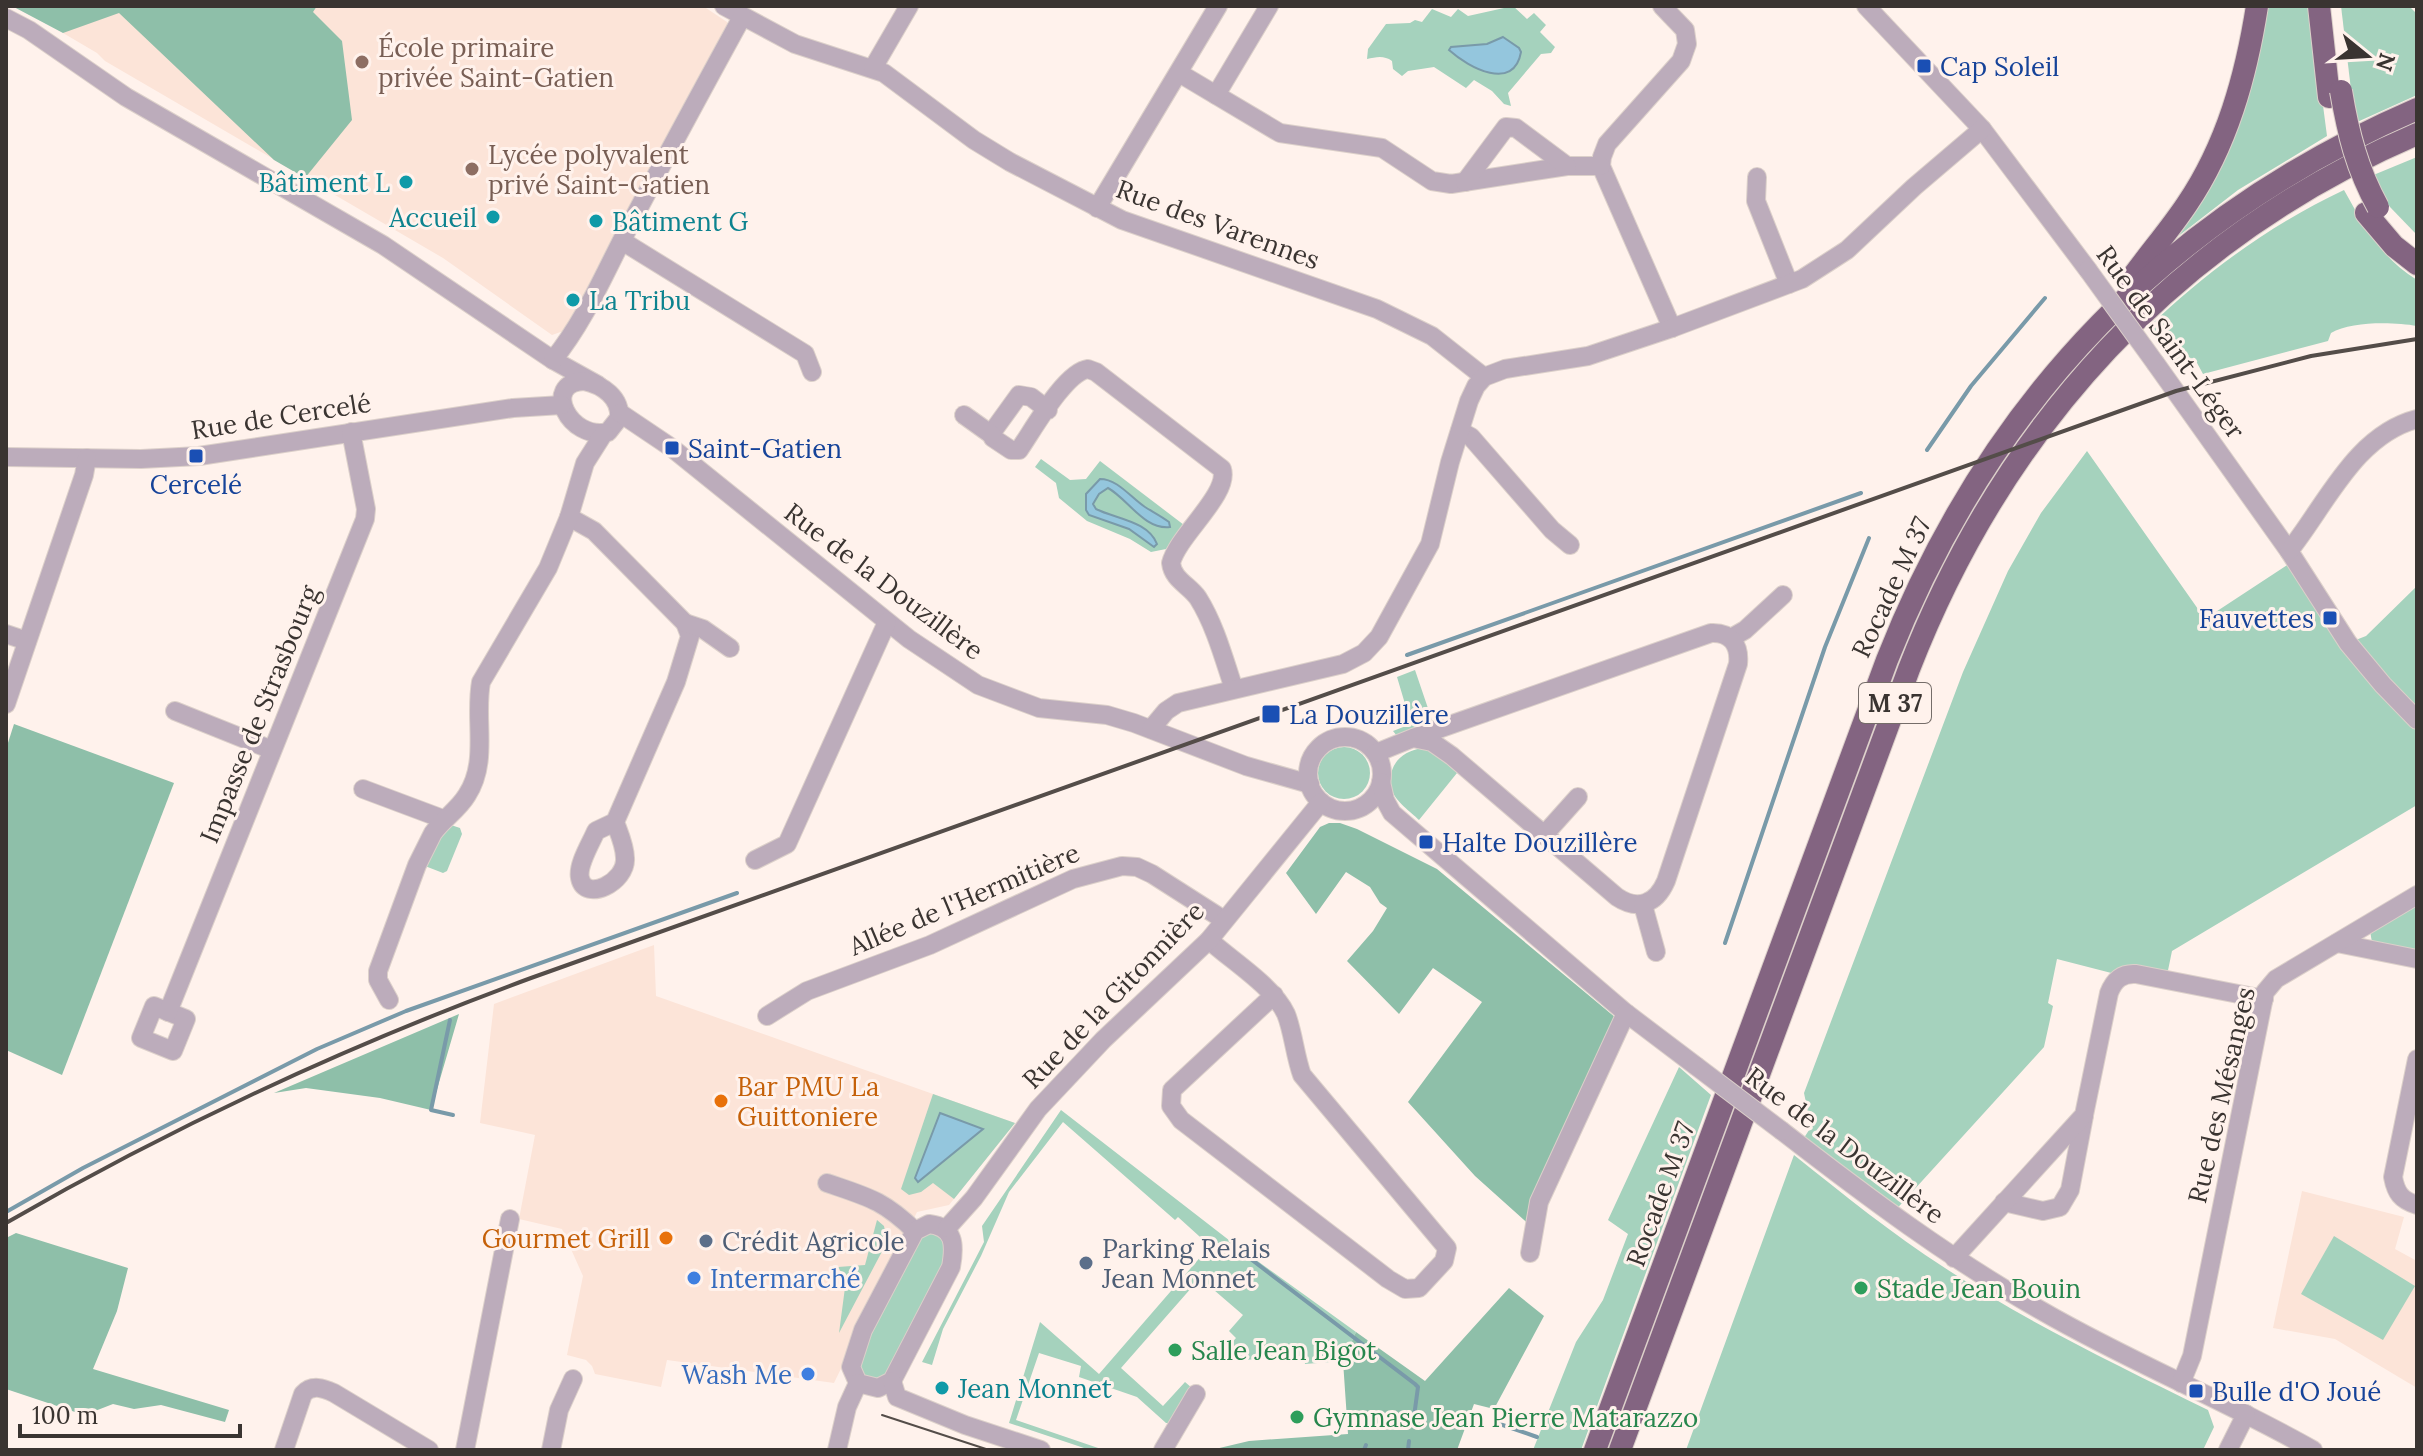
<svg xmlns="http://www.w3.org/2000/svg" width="2423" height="1456" font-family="Lora,serif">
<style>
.built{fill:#fce4d8}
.green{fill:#a5d2bd}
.forest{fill:#8ebfa9}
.water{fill:#94c6dd;stroke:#799aa9;stroke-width:2}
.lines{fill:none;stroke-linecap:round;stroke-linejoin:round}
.stream{stroke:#799aa9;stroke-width:4}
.minor-casing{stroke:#dcd0ca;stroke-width:20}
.trunk-casing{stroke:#dcd0ca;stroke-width:24}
.minor{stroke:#bcacbb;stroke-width:18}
.trunk{stroke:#836481;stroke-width:22}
.tram{stroke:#544d49;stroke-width:2}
.rail{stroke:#544d49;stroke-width:4}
.minor-bridge-casing{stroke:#dcd0ca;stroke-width:20;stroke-linecap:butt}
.trunk-bridge-casing{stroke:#dcd0ca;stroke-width:24;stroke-linecap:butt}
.minor-bridge{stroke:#bcacbb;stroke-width:18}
.trunk-bridge{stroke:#836481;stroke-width:22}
.education-dot{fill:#8d6e63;stroke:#fff2ec;stroke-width:3}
.transit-dot{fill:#1a4fb4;stroke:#fff2ec;stroke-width:3}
.culture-dot{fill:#0f9aa8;stroke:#fff2ec;stroke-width:3}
.food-dot{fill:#e8710a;stroke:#fff2ec;stroke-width:3}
.service-dot{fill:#5c6f8a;stroke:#fff2ec;stroke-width:3}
.shop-dot{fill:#3f7fe0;stroke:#fff2ec;stroke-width:3}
.leisure-dot{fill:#2e9e5b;stroke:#fff2ec;stroke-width:3}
.labels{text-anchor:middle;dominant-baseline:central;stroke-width:6;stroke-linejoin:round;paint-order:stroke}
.shield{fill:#fff2ec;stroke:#756d69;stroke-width:2}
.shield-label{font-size:24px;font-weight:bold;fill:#3a3431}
.education-label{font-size:26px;fill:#785e54;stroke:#fff2ec;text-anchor:start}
.transit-label{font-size:26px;fill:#164399;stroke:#fff2ec;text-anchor:start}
.culture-label{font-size:26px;fill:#0d838f;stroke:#fff2ec;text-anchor:start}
.street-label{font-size:26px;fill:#3a3431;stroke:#fff2ec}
.food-label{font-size:26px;fill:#c56008;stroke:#fff2ec;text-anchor:start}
.service-label{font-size:26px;fill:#4e5e75;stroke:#fff2ec;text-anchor:start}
.shop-label{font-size:26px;fill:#366cbe;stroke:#fff2ec;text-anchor:start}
.leisure-label{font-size:26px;fill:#27864d;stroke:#fff2ec;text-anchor:start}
</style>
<rect width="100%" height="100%" fill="#fff2ec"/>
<g class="built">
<polygon points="84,6 703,6 727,22 727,31 572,328 552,335 443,258 105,61 97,53 63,33"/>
<polygon points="654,945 656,996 1015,1123 949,1205 917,1212 834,1383 667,1360 661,1387 595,1374 592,1366 586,1360 567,1355 583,1276 562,1229 519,1219 535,1135 480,1123 494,1004"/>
<polygon points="2302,1191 2404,1217 2395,1249 2417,1261 2417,1388 2335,1339 2273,1328"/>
</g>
<g class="green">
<path d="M1513,6L1527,19L1534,13L1546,25L1540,32L1555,47L1551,53L1541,54L1508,93L1511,106L1504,104L1492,91L1474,80L1466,88L1434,67L1408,71L1402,76L1393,69L1392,61C1384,55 1376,57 1367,59L1368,49L1386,24L1410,23L1415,20L1422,22L1432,9L1451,17L1458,9L1468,16Z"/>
<polygon points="2263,6 2310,6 2327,136 2238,190 2172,241"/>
<polygon points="2341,6 2409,6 2417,14 2417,95 2355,123"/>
<polygon points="2417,157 2417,235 2390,207 2371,176"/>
<path d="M2344,190C2364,226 2381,258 2417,280V326C2394,322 2351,321 2331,333L2328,341L2203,374L2196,361L2179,367L2150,326C2207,271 2272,224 2344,190Z"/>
<polygon points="2087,451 2205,619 2295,560 2348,643 2366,636 2417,586 2417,805 2172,951 2166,980 2123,976 2057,959 2048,1003 2053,1006 2044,1047 1892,1214 1800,1144 1811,1127 1804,1093 1963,672 2008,571 2041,513"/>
<polygon points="1041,459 1070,480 1086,479 1100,461 1184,525 1166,549 1151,552 1130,539 1087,521 1059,498 1056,483 1035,467"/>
<polygon points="1415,670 1433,723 1397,736 1393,731 1411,724 1397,677"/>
<circle cx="1344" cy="773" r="26"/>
<path d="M1423,748L1432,751L1457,773L1419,820C1411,812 1395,801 1392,790C1386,766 1401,751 1423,748Z"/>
<polygon points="451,825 460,828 462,834 447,871 443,873 425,866 440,836"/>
<polygon points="2417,900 2417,953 2372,942 2370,931"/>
<polygon points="1679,1067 1711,1095 1581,1450 1533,1450 1576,1342 1603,1300 1628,1234 1608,1220"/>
<polygon points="933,1094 1015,1123 954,1199 933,1183 921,1192 909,1195 901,1189"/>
<polygon points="1061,1110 1234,1244 1356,1332 1343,1361 1305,1364 1304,1356 1229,1361 1228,1347 1236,1338 1229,1331 1243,1315 1200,1278 1121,1368 1163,1406 1185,1382 1192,1388 1171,1423 1166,1423 1137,1397 1079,1377 1081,1366 1039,1353 1016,1420 1104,1450 1090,1450 1009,1423 1040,1322 1099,1374 1210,1246 1178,1217 1175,1220 1063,1122 1009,1192 981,1256 943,1329 932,1365 922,1362 984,1242 982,1226"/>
<path d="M1794,1155C1843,1194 1892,1234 1945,1268C2028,1323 2119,1366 2208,1410L2214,1427L2203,1450H1686Z"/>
<polygon points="877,1220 884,1226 887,1242 839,1333 846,1280 838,1267 865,1265"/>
<polygon points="932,1232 943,1235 949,1253 886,1374 872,1381 859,1373 859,1354 921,1236"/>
<polygon points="2334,1236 2415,1286 2383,1340 2301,1294"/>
</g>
<g class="forest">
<polygon points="12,6 317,6 313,12 342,41 352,120 305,178 274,160 119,13 63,33"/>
<polygon points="14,724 174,783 62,1075 6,1050 6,749"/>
<polygon points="1329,823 1340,823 1357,829 1437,869 1622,1023 1534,1229 1475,1176 1408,1102 1482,1002 1433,968 1399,1014 1347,961 1373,931 1387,908 1380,903 1370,887 1346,872 1316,914 1286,873 1320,827"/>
<polygon points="459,1014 431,1110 380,1098 306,1088 274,1093"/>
<polygon points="16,1233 128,1268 117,1311 93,1369 229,1410 225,1422 161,1405 134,1409 113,1404 95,1411 75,1412 6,1389 6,1238"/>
<polygon points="1509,1288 1544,1316 1494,1409 1474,1404 1457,1450 1211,1450 1249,1441 1348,1434 1343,1361 1356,1332 1425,1381"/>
</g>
<g class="water">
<path d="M1503,37L1519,48L1521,52C1514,92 1469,68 1449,50L1451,47L1487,44Z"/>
<path d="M1100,479C1118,479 1131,498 1145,507C1153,512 1161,516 1169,522L1170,527C1144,530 1128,499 1108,488L1099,494L1093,504L1096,509C1116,519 1148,521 1157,544L1154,547L1129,529L1089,515L1086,510V494Z"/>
<polygon points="940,1113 983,1129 918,1182 915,1178"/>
</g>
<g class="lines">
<g class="stream">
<polyline points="1927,450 1971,386 2045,298"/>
<polyline points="1407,655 1861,493"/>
<polyline points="1725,943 1825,647 1869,538"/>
<polyline points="450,1020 431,1110 453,1115"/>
<polyline points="6,1212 83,1168 317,1049 406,1011 737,893"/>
<polyline points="1235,1247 1415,1384 1418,1387 1413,1424"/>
<polyline points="1494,1422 1537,1437"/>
<polyline points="1364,1450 1366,1445"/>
<polyline points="1408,1450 1409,1441"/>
</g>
<g class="minor-casing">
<g id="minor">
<polyline points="724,6 795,44 884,73 974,140 1010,162 1122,220 1377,309 1432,336 1484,377"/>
<polyline points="1662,6 1685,30 1687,44 1681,61 1607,144 1602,157 1601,166 1672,328"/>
<polyline points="1866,6 1982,129 2088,270"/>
<polyline points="6,18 29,30 126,97 383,245 553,360 598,385"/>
<polyline points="873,68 909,6"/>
<polyline points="1179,73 1280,133 1382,148 1432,181 1451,184 1567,166 1601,166"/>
<polyline points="1216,95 1269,6"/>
<polyline points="1757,177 1756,201 1789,284"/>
<polyline points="1465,182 1506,127 1516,128 1567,166"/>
<polyline points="1097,208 1218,6"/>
<polyline points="622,241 805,354 812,372"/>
<path d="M553,360C583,323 601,281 623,238C662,164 702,90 742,17"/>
<polyline points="2156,364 2289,551 2348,643 2383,685 2417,720"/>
<path d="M584,381C603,385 621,398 619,418L608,432C569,441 541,383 584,381Z"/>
<path d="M1048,410L1031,397L1019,395L993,431V438L1011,450H1019C1033,430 1065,372 1088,369L1096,372L1222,469C1230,494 1178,535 1171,563C1173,580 1189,585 1198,598C1215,625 1224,659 1234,689"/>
<polyline points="620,413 672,448 909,639 978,685 1039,708 1107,715 1134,723 1246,766 1310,784"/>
<polyline points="964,415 992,435"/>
<polyline points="1460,431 1471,437 1552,530 1570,545"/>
<polyline points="6,457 141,459 199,456 513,408 562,405"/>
<path d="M569,517L594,531L685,623L690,636L676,682L615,822C619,833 625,846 625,858C627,882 585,903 580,878C577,865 591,843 596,831L615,822"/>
<path d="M2289,551C2326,505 2355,435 2417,419"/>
<polyline points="685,623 703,629 730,648"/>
<polyline points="6,634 27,641"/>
<polyline points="1731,638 1745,630 1783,595"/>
<polyline points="6,704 84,475 87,458"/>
<polyline points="175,711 272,750"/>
<polyline points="1151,729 1166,711 1178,703 1343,664 1364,653 1379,637 1430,544 1450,462 1469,401 1476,386 1484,377 1505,369 1588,356 1672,328 1802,279 1847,250 1914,187 1982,129"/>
<circle cx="1345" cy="774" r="37"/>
<path d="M1376,753L1413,738L1711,633C1731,632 1740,645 1738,664L1666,881C1656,904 1638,911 1617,897L1452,756L1432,742L1413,738"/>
<polyline points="1381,782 1385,800 1392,813 1626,1013 1696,1066"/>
<polyline points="363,789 443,819"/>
<polyline points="1544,835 1578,797"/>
<polyline points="755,860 787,844 887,622"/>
<polyline points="1643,905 1656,952"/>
<path d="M1209,940C1232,961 1273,986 1286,1014C1293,1031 1295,1056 1302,1075L1447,1248L1444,1261L1419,1288L1405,1289L1388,1279L1181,1120L1171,1106L1172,1090L1274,995"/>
<polyline points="2337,943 2417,959"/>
<path d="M389,1000L378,980V971L417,865L433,833C443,819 458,810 467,795C489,761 474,720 481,682L548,568L569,517L585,463L604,433"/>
<polygon points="154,1006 186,1019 173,1051 141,1038"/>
<polyline points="168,1012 365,519 366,509 351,432"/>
<polyline points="767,1016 807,991 930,945 1073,879 1122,866 1137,867 1152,874 1224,920"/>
<path d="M2417,1059L2393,1177C2396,1193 2401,1200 2417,1205"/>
<path d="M1782,1131C1866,1196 1950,1259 2042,1311C2130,1362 2225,1400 2313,1450"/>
<path d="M827,1183C868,1197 883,1200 915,1231"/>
<polyline points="2004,1202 2043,1211 2060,1207 2070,1190 2084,1116"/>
<path d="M929,1224C955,1227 955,1245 951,1267L892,1381L878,1388L858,1383L851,1367L863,1330L915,1231Z"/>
<polyline points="947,1228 974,1198 1038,1109 1103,1040 1209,940 1321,802"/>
<polyline points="1530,1253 1539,1202 1626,1013"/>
<path d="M1954,1258L2084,1115L2109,993C2114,980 2122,973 2136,974L2264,999"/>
<polyline points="892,1381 897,1397 965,1425 1041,1450"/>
<polyline points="2181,1383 2192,1356 2265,992 2276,979 2417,895"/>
<path d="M284,1450L303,1394C312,1384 323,1388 334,1393L429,1450"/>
<polyline points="465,1450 510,1219"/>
<polyline points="551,1450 559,1410 573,1379"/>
<polyline points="837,1450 847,1407 858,1383"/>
<polyline points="1163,1450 1196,1394"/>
<polyline points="2228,1450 2246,1414"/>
</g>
</g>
<g class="trunk-casing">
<g id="trunk">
<polyline points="2319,6 2329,97"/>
<polyline points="2366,213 2394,246 2417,264"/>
<path d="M2128,283C2147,256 2169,231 2187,204C2227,145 2246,76 2257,6"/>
<path d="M1595,1450L1887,660C1988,403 2163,219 2417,109"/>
<path d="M1620,1450L1909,669C2004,425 2175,238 2417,134"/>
</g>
</g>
<use href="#minor" class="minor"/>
<use href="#trunk" class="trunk"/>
<polyline class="tram" points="882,1415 989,1450"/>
<path class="rail" d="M6,1223C174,1126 349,1045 531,978L2176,391L2311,356L2417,339"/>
<g class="minor-bridge-casing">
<g id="minor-bridge">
<polyline points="2088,270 2156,364"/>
<polyline points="1696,1066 1782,1131"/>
</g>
</g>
<g class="trunk-bridge-casing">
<path id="trunk-bridge" d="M2341,91C2348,133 2357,169 2378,207"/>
</g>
<use href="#minor-bridge" class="minor-bridge"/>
<use href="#trunk-bridge" class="trunk-bridge"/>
</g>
<g class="education-dot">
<circle cx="362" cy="62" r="8"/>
<circle cx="472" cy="169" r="8"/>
</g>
<g class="transit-dot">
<rect x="1916" y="58" width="16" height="16" rx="4"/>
<rect x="664" y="440" width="16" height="16" rx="4"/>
<rect x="188" y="448" width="16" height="16" rx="4"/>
<rect x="2322" y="610" width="16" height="16" rx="4"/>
<rect x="1261" y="704" width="20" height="20" rx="4"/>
<rect x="1418" y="834" width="16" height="16" rx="4"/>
<rect x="2188" y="1383" width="16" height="16" rx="4"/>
</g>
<g class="culture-dot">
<circle cx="406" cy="182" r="8"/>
<circle cx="493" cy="217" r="8"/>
<circle cx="596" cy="221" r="8"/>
<circle cx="573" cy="300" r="8"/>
<circle cx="942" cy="1388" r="8"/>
</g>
<g class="food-dot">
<circle cx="721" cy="1101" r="8"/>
<circle cx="666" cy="1238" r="8"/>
</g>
<g class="service-dot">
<circle cx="706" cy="1241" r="8"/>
<circle cx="1086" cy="1263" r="8"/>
</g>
<g class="shop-dot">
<circle cx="694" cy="1278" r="8"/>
<circle cx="808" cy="1374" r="8"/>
</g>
<g class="leisure-dot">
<circle cx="1861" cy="1288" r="8"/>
<circle cx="1175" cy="1350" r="8"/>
<circle cx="1297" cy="1417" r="8"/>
</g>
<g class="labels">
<rect class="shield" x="1859" y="683" width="72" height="40" rx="6"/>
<g class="shield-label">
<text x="1895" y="703">M 37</text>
</g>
<g class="education-label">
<text x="378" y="47">École primaire<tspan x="378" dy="30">privée Saint-Gatien</tspan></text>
<text x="488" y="154">Lycée polyvalent<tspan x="488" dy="30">privé Saint-Gatien</tspan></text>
</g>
<g class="transit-label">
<text x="1940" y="66">Cap Soleil</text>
<text x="688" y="448">Saint-Gatien</text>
<text x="196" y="484" text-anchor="middle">Cercelé</text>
<text x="2314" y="618" text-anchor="end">Fauvettes</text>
<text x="1289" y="714">La Douzillère</text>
<text x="1442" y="842">Halte Douzillère</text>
<text x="2212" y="1391">Bulle d'O Joué</text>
</g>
<g class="culture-label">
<text x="390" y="182" text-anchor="end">Bâtiment L</text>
<text x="477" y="217" text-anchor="end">Accueil</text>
<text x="612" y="221">Bâtiment G</text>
<text x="589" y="300">La Tribu</text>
<text x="958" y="1388">Jean Monnet</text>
</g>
<g class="street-label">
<text transform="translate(1218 224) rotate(20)">Rue des Varennes</text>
<text transform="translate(2171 342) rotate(54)">Rue de Saint-Léger</text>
<text transform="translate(281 416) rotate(-9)">Rue de Cercelé</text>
<text transform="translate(884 581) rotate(37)">Rue de la Douzillère</text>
<text transform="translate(1891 587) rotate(-65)">Rocade M 37</text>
<text transform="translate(259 714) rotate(-68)">Impasse de Strasbourg</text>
<text transform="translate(964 899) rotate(-23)">Allée de l'Hermitière</text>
<text transform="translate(1113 995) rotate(-46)">Rue de la Gitonnière</text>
<text transform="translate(2221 1095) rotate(-77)">Rue des Mésanges</text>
<text transform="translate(1845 1145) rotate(37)">Rue de la Douzillère</text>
<text transform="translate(1660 1194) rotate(-70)">Rocade M 37</text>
</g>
<g class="food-label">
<text x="737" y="1086">Bar PMU La<tspan x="737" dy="30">Guittoniere</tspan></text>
<text x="650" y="1238" text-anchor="end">Gourmet Grill</text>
</g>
<g class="service-label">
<text x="722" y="1241">Crédit Agricole</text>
<text x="1102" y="1248">Parking Relais<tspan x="1102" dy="30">Jean Monnet</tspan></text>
</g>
<g class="shop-label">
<text x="710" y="1278">Intermarché</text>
<text x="792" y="1374" text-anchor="end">Wash Me</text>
</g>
<g class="leisure-label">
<text x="1877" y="1288">Stade Jean Bouin</text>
<text x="1191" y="1350">Salle Jean Bigot</text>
<text x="1313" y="1417">Gymnase Jean Pierre Matarazzo</text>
</g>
</g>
<rect width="2423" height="1456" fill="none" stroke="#3a3431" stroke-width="16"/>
<g transform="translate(2367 56) rotate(108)" stroke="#fff2ec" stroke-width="6" paint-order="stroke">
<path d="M0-6L14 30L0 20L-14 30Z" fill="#3a3431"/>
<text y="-12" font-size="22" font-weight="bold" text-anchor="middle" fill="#3a3431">N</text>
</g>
<path d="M20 1424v12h220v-12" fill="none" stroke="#3a3431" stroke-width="4"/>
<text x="32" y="1424" font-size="24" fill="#3a3431" stroke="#fff2ec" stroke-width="6" paint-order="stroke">100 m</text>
</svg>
